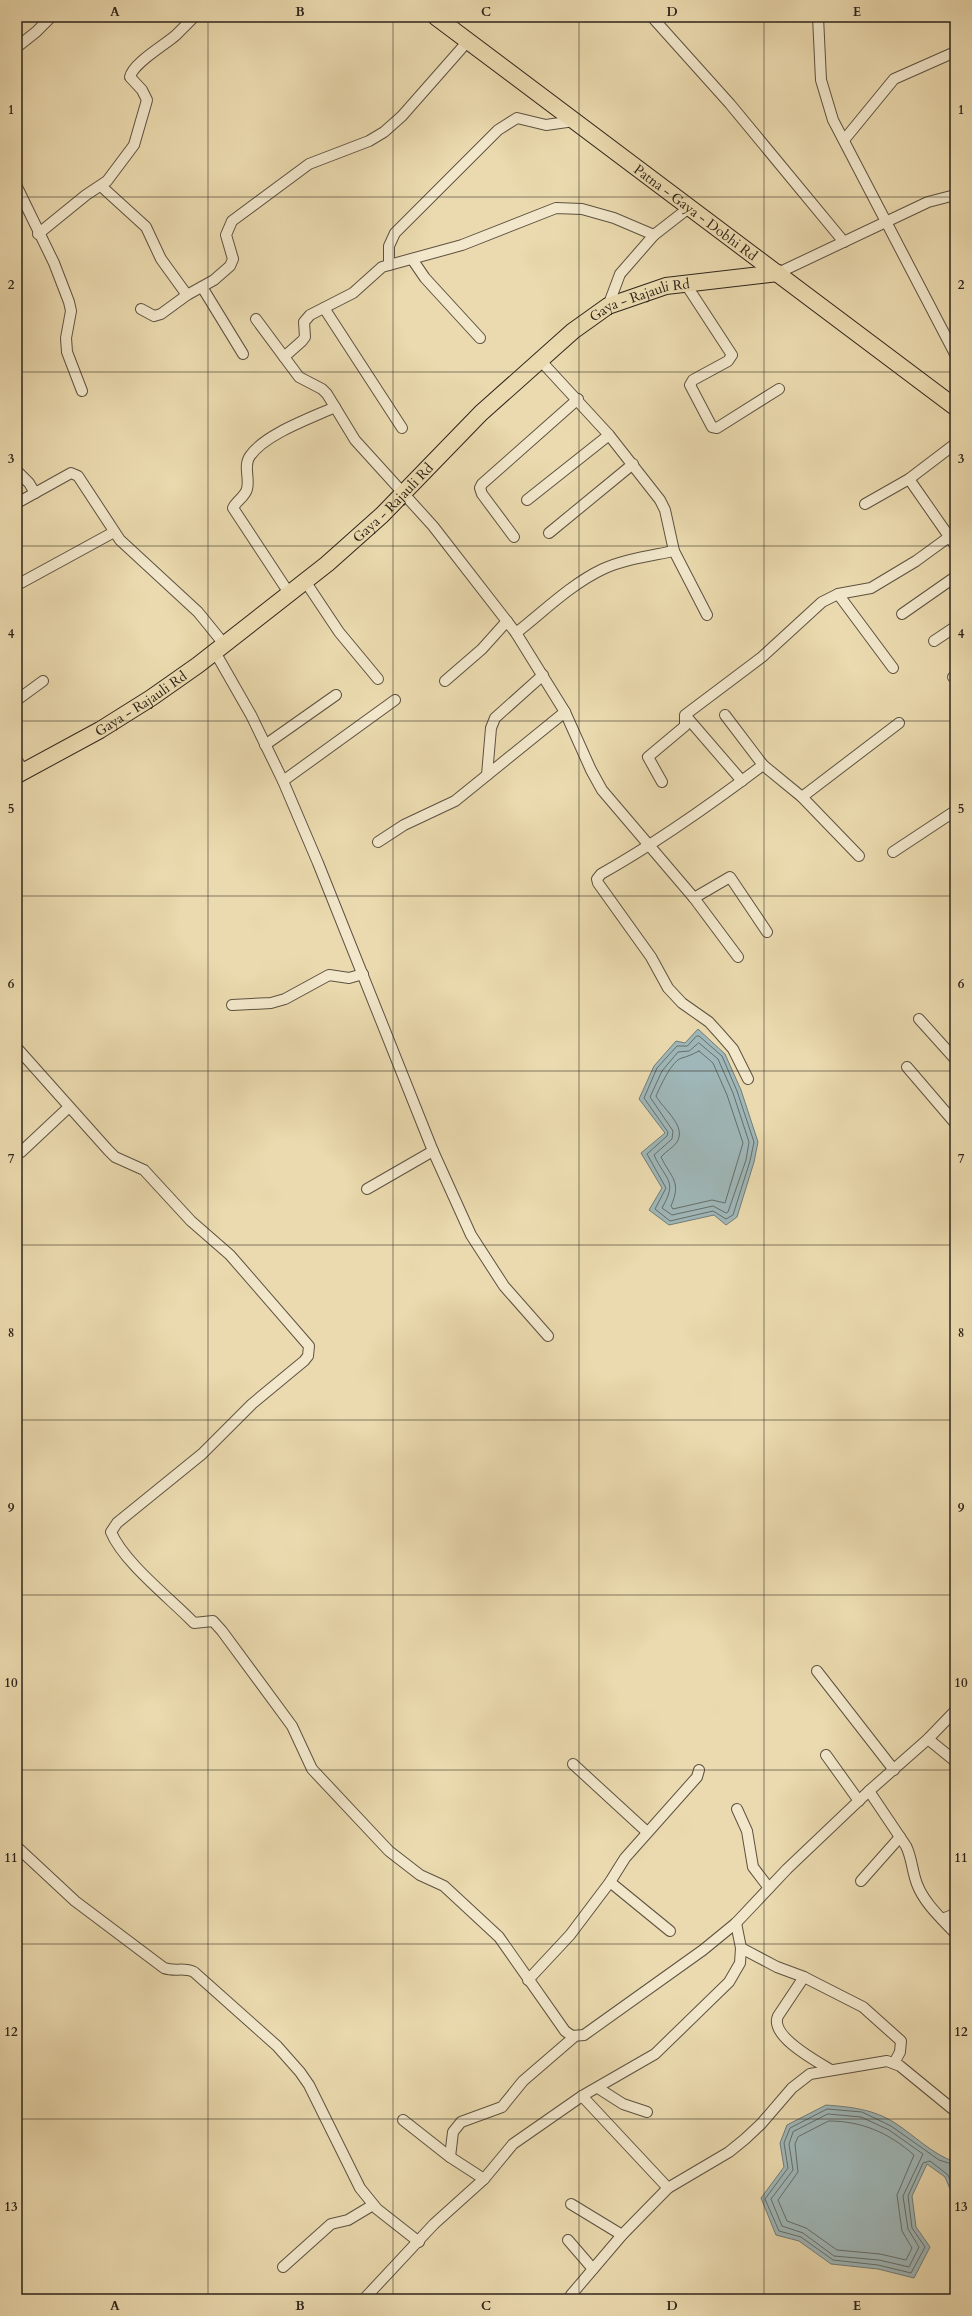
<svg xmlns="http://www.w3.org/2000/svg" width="972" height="2316" font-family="Cardo,serif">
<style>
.water{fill:#9fb7b8;stroke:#727c79}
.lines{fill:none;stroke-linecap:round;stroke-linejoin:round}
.shore{stroke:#666e6a;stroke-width:1}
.minor-casing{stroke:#5d5240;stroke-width:12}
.primary-casing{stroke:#2e241b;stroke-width:18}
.minor{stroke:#f2e7cb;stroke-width:10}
.primary{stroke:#ebdaaf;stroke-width:16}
.grid{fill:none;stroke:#2e241b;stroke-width:1;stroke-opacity:0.55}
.labels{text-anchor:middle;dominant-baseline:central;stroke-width:3;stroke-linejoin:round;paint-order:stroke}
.street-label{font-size:14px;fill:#2e241b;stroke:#f2e7cb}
.neatline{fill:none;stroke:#2e241b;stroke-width:1.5}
.grid-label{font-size:13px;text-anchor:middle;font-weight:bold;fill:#2e241b}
</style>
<rect width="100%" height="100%" fill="#ebdaaf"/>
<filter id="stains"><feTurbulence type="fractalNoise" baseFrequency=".005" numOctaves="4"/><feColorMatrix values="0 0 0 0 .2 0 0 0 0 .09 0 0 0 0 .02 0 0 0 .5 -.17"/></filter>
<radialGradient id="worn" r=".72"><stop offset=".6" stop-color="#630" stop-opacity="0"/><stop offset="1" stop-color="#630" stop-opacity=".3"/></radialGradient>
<g class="water">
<polygon points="698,1029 725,1054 741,1090 758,1142 754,1162 737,1217 726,1225 714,1215 669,1225 649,1210 662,1188 641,1153 665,1133 639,1099 654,1066 676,1041 685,1043"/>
<path d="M826,2105C851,2107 873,2109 895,2123C915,2136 932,2154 955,2162V2201L945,2177L927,2164L912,2196L916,2227L930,2247L914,2278L878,2269L831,2264L799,2241L776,2235L761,2198L784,2167L780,2143L787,2125Z"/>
</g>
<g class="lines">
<g class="shore">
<polygon points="697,1036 699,1036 722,1056 737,1091 754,1142 750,1161 733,1215 726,1219 713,1211 670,1221 655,1209 666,1188 647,1154 667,1136 668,1132 644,1098 657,1068 677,1046 687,1046"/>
<path d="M699,1043L718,1059L733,1093L749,1142L746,1160L728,1212L726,1213L713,1206L672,1215L662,1208C678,1180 666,1181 654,1155L672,1139L673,1131L650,1097L662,1071L678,1052L689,1051Z"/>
<path d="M699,1051L713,1063L727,1095L743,1143L725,1203L712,1200L673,1209L671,1206C682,1181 671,1178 661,1157C666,1151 673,1148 677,1142C687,1126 663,1109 656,1096C660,1087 672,1060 682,1058C689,1056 693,1054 699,1051Z"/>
<polygon points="828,2114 861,2117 889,2130 923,2154 903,2196 908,2229 919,2247 909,2267 879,2260 834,2256 803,2233 782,2226 771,2199 793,2170 789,2144 793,2132"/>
<path d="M829,2121C862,2121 889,2133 914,2155L897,2195L902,2231L912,2248L906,2260L880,2254L837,2250L806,2228L787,2221L778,2200L798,2172L795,2144L798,2137Z"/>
<polyline points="955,2165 939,2160 891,2126 862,2112 827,2109 790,2128 784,2143 788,2168 765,2199 779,2231 801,2237 833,2260 878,2265 911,2273 925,2247 912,2228 908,2196 923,2163 930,2161 948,2175 955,2191"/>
</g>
<g class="minor-casing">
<g id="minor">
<polyline points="652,17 730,104 844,242"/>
<polyline points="818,17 821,80 833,120 955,354"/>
<polyline points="17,47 36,32 51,17"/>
<polyline points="844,140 894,79 955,52"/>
<polyline points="101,186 146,227 161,259 187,295"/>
<polyline points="17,187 54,263 69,302 71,311 66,338 67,352 82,391"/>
<path d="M38,234L86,195L107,181L134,145L147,100L142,90L130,77C133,63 165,45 176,35C182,29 188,23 194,17"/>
<polyline points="412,259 425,278 480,338"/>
<polyline points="389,265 389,246 395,233 498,130 517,118 546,125 574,121"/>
<polyline points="778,273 928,202 955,195"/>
<polyline points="685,283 732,355 728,361 693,380 690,385 712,427 717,428 779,389"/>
<polyline points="202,287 243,354"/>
<polyline points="608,306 620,274 654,235"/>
<polyline points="324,308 402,428"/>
<polyline points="141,309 154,316 161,314 187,295 214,280 230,266 233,259 226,235 232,221 309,164 369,141 384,132 402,116 468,41"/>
<polyline points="256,319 299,377 322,389 327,394 355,440 433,526 516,633 565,712 591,770 602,790 694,898 738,957"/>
<polyline points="284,357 302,341 305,337 304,322 310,315 353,293 382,267 462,245 556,208 582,209 614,218 654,235 690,207"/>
<polyline points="540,360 609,435 660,500 665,510 674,551 707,615"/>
<polyline points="17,471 29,483 35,493"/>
<polyline points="909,479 955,545"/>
<polyline points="527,500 609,435"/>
<polyline points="17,503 71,473 78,476 120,540 198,612 224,644"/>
<polyline points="865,504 909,479 955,444"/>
<polyline points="549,533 633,464"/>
<polyline points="514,537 482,494 480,488 482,484 578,399"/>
<polyline points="305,581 339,632 378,679"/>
<polyline points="17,585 114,532"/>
<path d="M289,593L233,508C236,501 245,497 247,489C250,478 243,466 250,456C265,434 311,418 335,407"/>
<polyline points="838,594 893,668"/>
<polyline points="902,614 955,577"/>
<path d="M516,633C543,612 571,584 603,569C625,559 650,556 674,551"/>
<polyline points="934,641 955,627"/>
<polyline points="215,652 251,715 283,781 318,863 433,1151 471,1235 504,1286 548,1336"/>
<polyline points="953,677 955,676"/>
<polyline points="445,681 482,649 507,621"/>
<polyline points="17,700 43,681"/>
<polyline points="725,715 763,765 802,797 859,856"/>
<polyline points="265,745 336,695"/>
<polyline points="17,760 24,772"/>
<polyline points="487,775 491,728 495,718 543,675"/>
<polyline points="283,781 395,700"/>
<polyline points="742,781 685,715 762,657 822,602 838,594 871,588 916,561 949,537"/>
<polyline points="662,782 648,757 685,726 685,717"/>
<polyline points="802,797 899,723"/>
<polyline points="378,842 404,825 455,801 565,712"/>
<polyline points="893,852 955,811"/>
<polyline points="694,898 730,877 767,932"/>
<polyline points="232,1005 271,1003 285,999 329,975 349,978 363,974"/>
<polyline points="919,1019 955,1059"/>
<path d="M17,1048L108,1150L115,1157L144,1170L191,1221L230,1255L309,1346L308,1356L304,1361L252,1404L202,1454L117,1523L111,1532C123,1561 167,1596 190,1619L194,1623L213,1621L222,1631L292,1726L312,1769L389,1851L420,1875L444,1886L499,1937L565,2031L572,2036L584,2035L703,1950L736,1923L787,1869L869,1791L928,1739L955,1711"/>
<polyline points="907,1067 955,1123"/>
<path d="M748,1079L733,1049L719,1033L709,1022L682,1003L668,988L651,957L598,883L597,879L601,874C658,842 710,805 763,765"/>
<polyline points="21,1152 69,1107"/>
<polyline points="367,1189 433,1151"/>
<polyline points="817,1671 894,1770"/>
<polyline points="928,1739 955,1761"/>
<polyline points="826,1755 859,1801"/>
<polyline points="573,1764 647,1832"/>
<path d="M869,1791L906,1846C912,1858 912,1871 917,1884C924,1903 942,1919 955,1933"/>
<polyline points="737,1809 747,1831 753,1867 769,1888"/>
<path d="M17,1847L75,1901L164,1968C175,1972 184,1967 194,1972L277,2046L300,2072L309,2085L360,2188L377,2209L419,2242"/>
<polyline points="861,1881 900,1837"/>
<polyline points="610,1882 670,1931"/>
<polyline points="942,1919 955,1914"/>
<polyline points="741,1948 777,1967 804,1977 863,2007 901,2041 900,2052 894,2063"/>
<path d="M804,1977L778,2016C769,2036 816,2061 831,2070"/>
<polyline points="528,1980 570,1935 610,1882 625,1858 697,1777 699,1770"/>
<polyline points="598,2088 623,2104 647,2112"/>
<polyline points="582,2096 668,2188"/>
<polyline points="403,2120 450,2157 484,2179"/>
<polyline points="450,2157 453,2132 461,2122 502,2107 523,2081 574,2037"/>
<polyline points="571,2204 622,2235"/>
<polyline points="568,2240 593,2269"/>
<polyline points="283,2267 331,2224 348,2220 373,2205"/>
<polyline points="571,2295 622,2235 668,2188 729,2152 745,2139 761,2124 792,2088 810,2074 887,2061 900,2066 955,2111"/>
<polyline points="364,2299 434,2224 484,2179 513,2144 582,2096 655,2054 729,1982 740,1963 741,1948 736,1923"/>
</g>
</g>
<g class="primary-casing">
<g id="primary">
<path id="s1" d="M436,17L955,407"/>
<path id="s2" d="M17,775L100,730L151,698L198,665L327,564L382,515L481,413L573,331L608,306L666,286L778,273"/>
</g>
</g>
<use href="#minor" class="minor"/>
<use href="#primary" class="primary"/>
</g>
<path class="grid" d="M208,17V2299M393,17V2299M579,17V2299M764,17V2299M17,197H955M17,372H955M17,546H955M17,721H955M17,896H955M17,1071H955M17,1245H955M17,1420H955M17,1595H955M17,1770H955M17,1944H955M17,2119H955"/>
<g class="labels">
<g class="street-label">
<text stroke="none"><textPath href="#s1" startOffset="325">Patna - Gaya - Dobhi Rd</textPath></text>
<text stroke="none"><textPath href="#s2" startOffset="790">Gaya - Rajauli Rd</textPath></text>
<text stroke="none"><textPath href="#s2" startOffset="466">Gaya - Rajauli Rd</textPath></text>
<text stroke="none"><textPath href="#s2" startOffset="143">Gaya - Rajauli Rd</textPath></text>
</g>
</g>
<rect width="972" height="2316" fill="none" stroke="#ebdaaf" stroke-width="44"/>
<rect x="22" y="22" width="928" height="2272" class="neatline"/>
<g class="grid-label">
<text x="115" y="16">A</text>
<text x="300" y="16">B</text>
<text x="486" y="16">C</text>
<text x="672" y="16">D</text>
<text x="857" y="16">E</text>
<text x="11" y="114">1</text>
<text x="961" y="114">1</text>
<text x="11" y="289">2</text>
<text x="961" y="289">2</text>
<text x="11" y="463">3</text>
<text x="961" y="463">3</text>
<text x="11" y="638">4</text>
<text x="961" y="638">4</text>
<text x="11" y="813">5</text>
<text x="961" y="813">5</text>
<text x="11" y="988">6</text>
<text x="961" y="988">6</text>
<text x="11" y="1163">7</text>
<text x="961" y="1163">7</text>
<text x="11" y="1337">8</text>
<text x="961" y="1337">8</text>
<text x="11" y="1512">9</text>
<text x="961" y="1512">9</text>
<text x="11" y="1687">10</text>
<text x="961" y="1687">10</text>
<text x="11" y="1862">11</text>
<text x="961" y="1862">11</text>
<text x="11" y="2036">12</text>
<text x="961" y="2036">12</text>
<text x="11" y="2211">13</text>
<text x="961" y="2211">13</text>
<text x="115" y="2310">A</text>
<text x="300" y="2310">B</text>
<text x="486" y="2310">C</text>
<text x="672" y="2310">D</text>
<text x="857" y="2310">E</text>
</g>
<rect width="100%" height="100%" filter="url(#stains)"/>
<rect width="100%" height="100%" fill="url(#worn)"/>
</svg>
